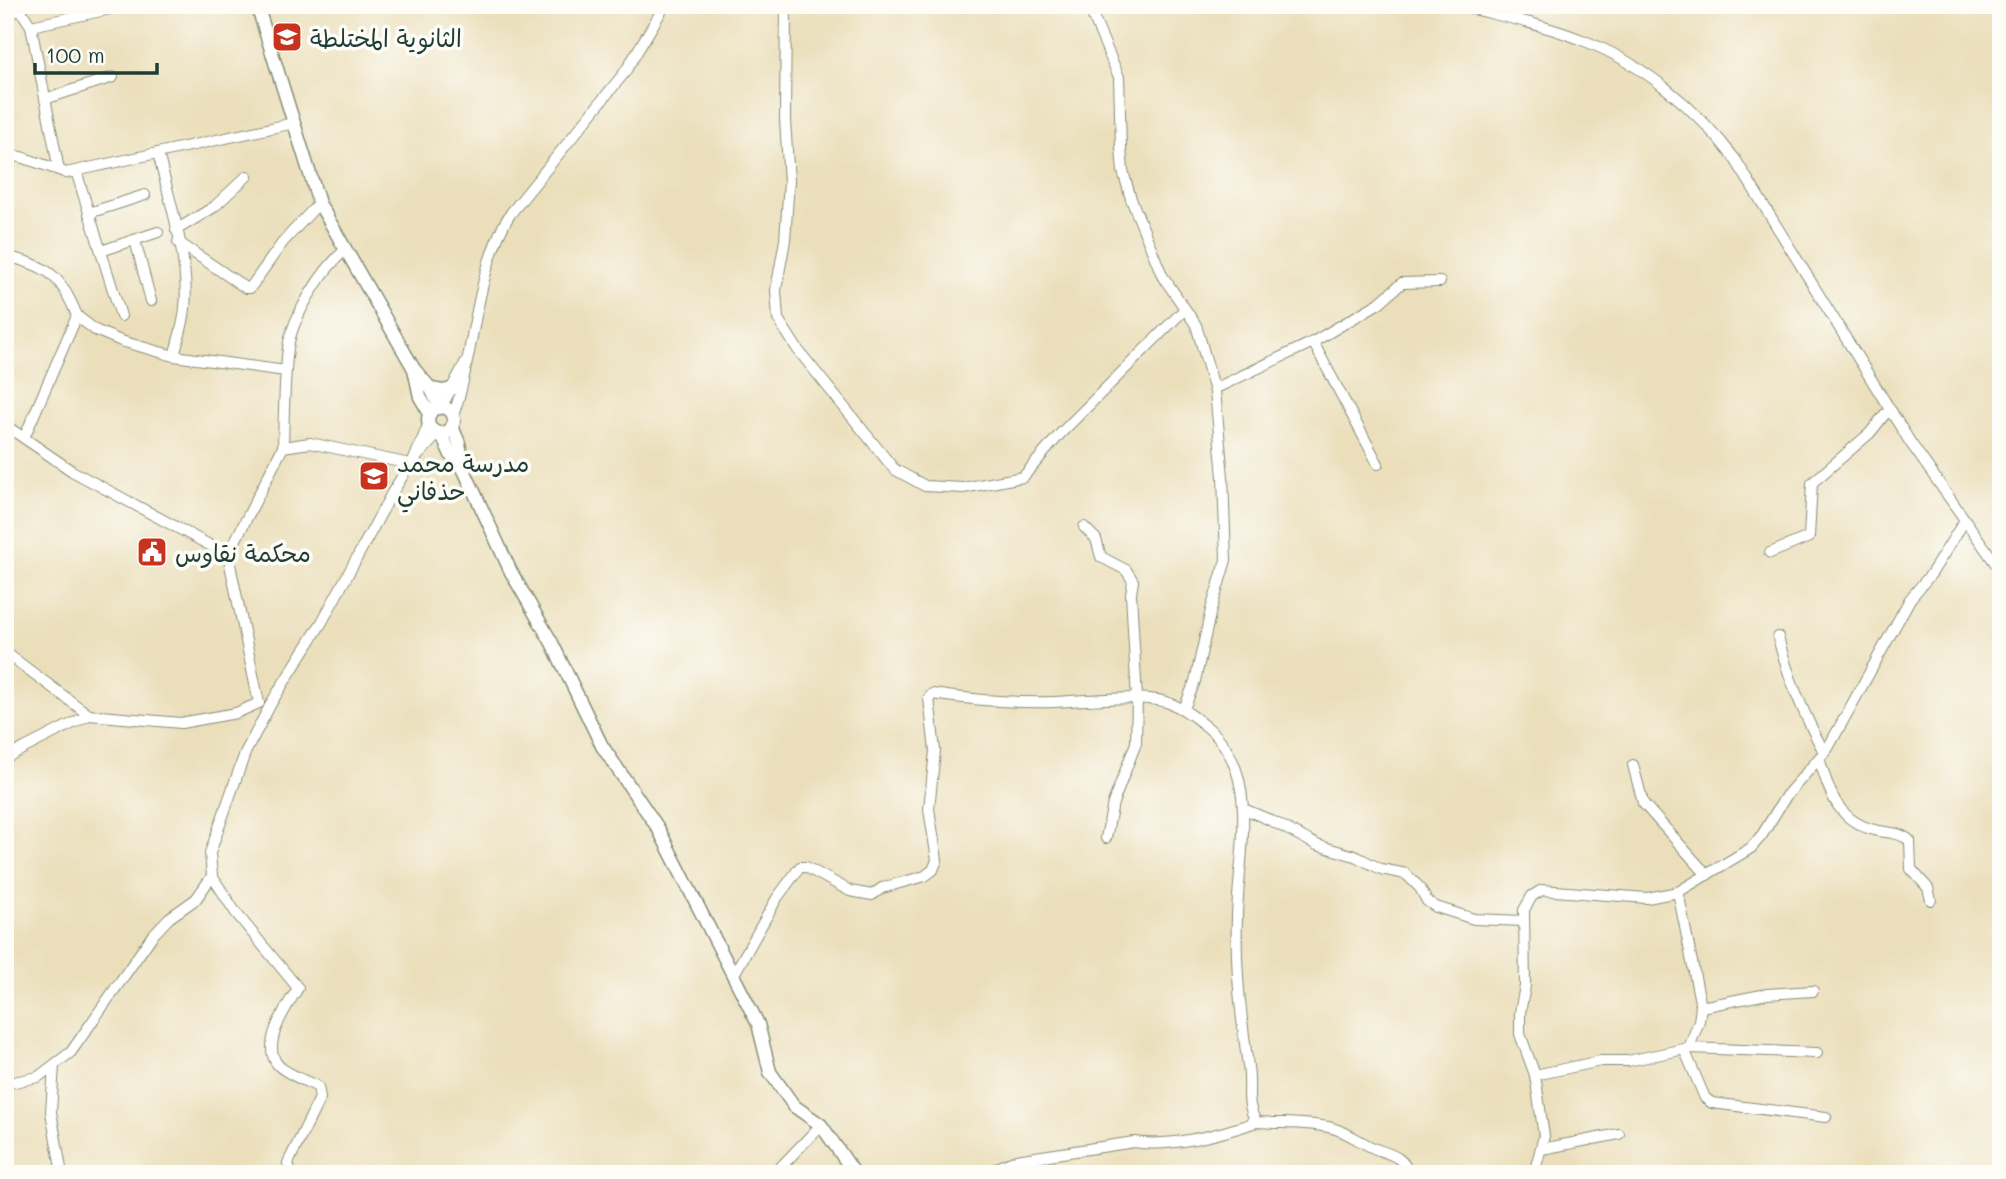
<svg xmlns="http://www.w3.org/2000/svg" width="2006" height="1179" font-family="Mali,'Playpen Sans Arabic',sans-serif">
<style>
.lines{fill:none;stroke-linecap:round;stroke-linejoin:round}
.minor-casing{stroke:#858e78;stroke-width:12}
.tertiary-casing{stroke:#858e78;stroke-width:15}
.minor{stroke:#fff;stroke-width:10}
.tertiary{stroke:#fff;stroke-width:12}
.labels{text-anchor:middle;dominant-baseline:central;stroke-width:7;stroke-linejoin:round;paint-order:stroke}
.poi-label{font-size:24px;fill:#1f3d34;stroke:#fdfcf7;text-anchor:start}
</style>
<rect width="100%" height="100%" fill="#fdfcf7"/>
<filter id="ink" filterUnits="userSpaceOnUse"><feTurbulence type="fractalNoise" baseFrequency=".0143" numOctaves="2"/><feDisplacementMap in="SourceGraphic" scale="14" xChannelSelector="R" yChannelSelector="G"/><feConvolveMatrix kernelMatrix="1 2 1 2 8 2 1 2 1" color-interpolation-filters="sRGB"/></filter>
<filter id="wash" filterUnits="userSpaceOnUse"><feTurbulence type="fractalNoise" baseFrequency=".00686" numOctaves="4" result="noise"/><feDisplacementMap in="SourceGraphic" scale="28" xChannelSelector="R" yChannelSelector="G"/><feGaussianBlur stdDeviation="1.57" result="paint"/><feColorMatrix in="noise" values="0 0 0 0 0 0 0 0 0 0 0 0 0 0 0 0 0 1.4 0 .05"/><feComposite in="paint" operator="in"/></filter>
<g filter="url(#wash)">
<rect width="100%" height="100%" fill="#ebdfbb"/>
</g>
<g filter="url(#ink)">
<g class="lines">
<g class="minor-casing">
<g id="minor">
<polyline points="786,5 785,120 789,181 785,240 776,290 778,319 798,350 894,469 925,486 963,488 1023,477 1061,433 1185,309"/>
<polyline points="1088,5 1119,77 1121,148 1123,171 1131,199 1162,275 1196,325 1215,391 1223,477 1226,560 1211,610 1195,681 1184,709"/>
<path d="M1458,5C1499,16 1543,24 1582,40C1643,63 1696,108 1735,159L1910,442L2001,571"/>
<polyline points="19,8 31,26 59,170 66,173 294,123"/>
<polyline points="5,18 23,6"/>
<polyline points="31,26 129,5"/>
<polyline points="45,99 113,77"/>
<path d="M158,153C169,199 190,261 185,308C184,324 178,340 174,356"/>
<polyline points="5,155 21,157 59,170"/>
<polyline points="76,171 121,316"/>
<polyline points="89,213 145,195"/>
<polyline points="176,230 214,207 247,176"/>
<polyline points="135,240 151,301"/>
<polyline points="178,242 246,288 250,288 283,242 319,203"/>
<polyline points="101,251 158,232"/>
<path d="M5,256C48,266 61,275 77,316L24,438"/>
<polyline points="77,316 95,330 121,341 174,356 286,371"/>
<polyline points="1313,342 1378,464"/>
<polyline points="1214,389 1313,342 1379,303 1402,283 1440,282"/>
<polyline points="441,408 465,363"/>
<path d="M453,415C462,394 464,374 469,352C477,310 487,248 511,213L625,72L665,5"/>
<polyline points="5,425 72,471 228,555 259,703 236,713 181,723 89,715 5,758"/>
<path d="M283,447C284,414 284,380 288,348C292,317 322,270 345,250"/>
<polyline points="415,457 429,423"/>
<polyline points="1084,527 1096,539 1101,557 1126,570 1133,581 1131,594 1137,699 1136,743 1113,803 1106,838"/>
<polyline points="1770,553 1809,537 1812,483 1870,433 1885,414 1892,412"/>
<polyline points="228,555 283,447 310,443 410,464"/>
<path d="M1778,637C1788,678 1804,715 1824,752"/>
<polyline points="5,652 89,715"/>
<path d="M1819,758C1830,794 1838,823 1879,831C1890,833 1902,833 1910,841L1911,869L1928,888L1931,900"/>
<polyline points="1633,765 1643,803 1707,875"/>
<polyline points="1244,809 1270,820 1317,845 1355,856 1381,869 1406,874 1420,888 1427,901 1436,907 1474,919 1524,921"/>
<path d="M212,876L236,913L298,988C287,1006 260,1044 278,1065C285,1073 308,1082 318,1087L320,1098L288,1163L291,1174"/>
<polyline points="1678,892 1701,1007"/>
<path d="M733,976L777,898L800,867H806L850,891L872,895L882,888L925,876L933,870L937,860L929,809L935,751L929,698L932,694C972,700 1013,703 1054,702C1082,701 1142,694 1166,702C1180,706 1191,714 1202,723C1264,768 1238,853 1237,917C1235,967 1241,1016 1248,1066C1252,1090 1244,1098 1256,1122C1281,1124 1309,1122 1332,1128C1348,1132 1361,1143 1376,1149C1391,1155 1404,1156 1408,1174"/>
<polyline points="1689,1048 1699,1021 1701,1007 1767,994 1813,991"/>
<polyline points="1684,1049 1705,1098 1712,1103 1826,1117"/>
<polyline points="54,1065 51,1112 62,1174"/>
<polyline points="1535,1075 1601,1061 1628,1061 1689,1048 1817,1053"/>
<polyline points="5,1084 38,1077 71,1052 152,936 169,918 196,899 212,876 210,853 245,753 273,700 322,622 392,493 410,464 439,433"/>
<polyline points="1542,1149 1619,1134"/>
<polyline points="774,1174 821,1125"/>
<path d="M998,1174L999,1167L1016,1160L1134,1142C1170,1148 1222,1134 1256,1122"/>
<polyline points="1534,1174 1544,1136 1535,1075 1520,1034 1520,1013 1525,986 1524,910 1532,896 1542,890 1647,898 1678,892 1751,848 1762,835 1786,796 1828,748 1910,599 1931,574 1965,520"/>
</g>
</g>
<g class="tertiary-casing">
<g id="tertiary">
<polyline points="257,5 319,203 414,369 431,389 440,408"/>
<polyline points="414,369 420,397 430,414"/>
<polyline points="431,389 443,391 451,389"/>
<circle cx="441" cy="420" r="13"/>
<polyline points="452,426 459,443 464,470"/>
<polyline points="441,433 451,455 464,470 511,572 552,643 602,746 658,828 758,1024 770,1072 794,1106 821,1125 855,1174"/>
</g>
</g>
<use href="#minor" class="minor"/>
<use href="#tertiary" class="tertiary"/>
</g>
</g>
<defs>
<g id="school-square" transform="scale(1.575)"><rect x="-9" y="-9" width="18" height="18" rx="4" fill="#c8321e" stroke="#fdfcf7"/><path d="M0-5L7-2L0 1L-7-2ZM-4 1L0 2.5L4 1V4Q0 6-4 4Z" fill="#fff"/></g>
<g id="civic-square" transform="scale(1.575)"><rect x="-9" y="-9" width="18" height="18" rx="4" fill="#c8321e" stroke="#fdfcf7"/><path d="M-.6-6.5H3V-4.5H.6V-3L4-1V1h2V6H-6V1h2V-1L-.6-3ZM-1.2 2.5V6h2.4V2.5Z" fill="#fff"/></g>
</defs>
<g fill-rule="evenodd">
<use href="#school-square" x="287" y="37"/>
<use href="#school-square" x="374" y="476"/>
<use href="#civic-square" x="152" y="552"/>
</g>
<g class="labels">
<g class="poi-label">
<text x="310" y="37">الثانوية المختلطة</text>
<text x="397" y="462">مدرسة محمد<tspan x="397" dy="28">حذفاني</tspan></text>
<text x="175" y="552">محكمة نقاوس</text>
</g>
</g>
<rect width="2006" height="1179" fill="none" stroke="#fdfcf7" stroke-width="28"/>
<path d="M35 63v10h122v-10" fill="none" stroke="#1f3d34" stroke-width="3.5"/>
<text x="46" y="63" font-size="21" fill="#1f3d34" stroke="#fdfcf7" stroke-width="5" paint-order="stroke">100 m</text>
</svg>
